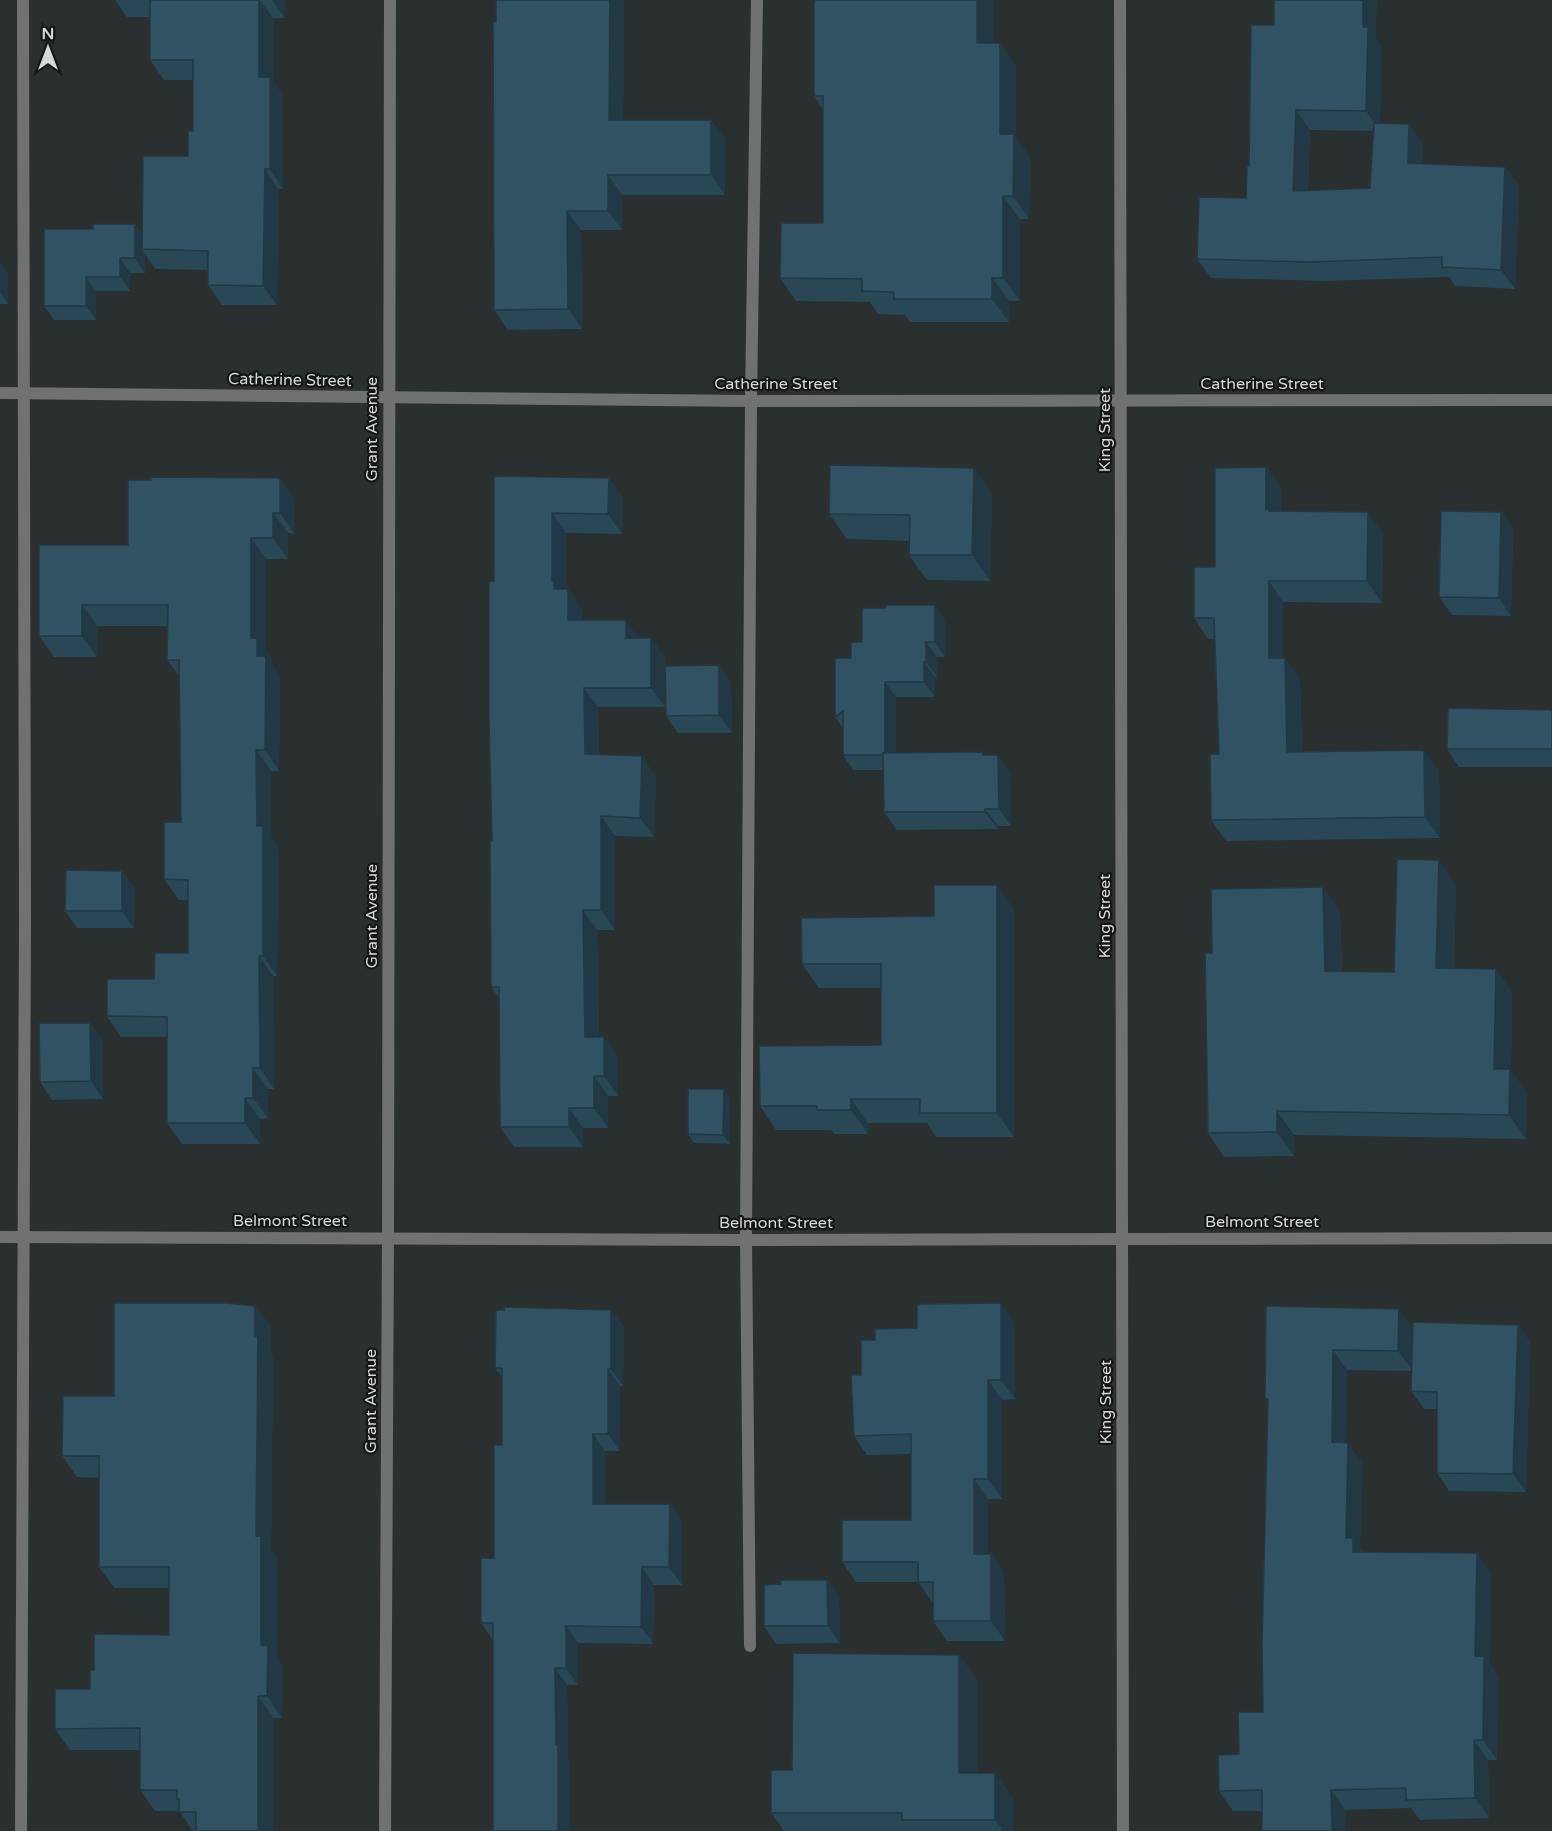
<svg xmlns="http://www.w3.org/2000/svg" width="1552" height="1831" font-family="'Varela Round',sans-serif">
<style>
.lines{fill:none;stroke-linecap:round;stroke-linejoin:round}
.service{stroke:#707271;stroke-width:12}
.minor{stroke:#707271;stroke-width:12}
.wall{fill:#294754;fill-rule:evenodd}
.shaded-wall{fill:#223945}
.building{fill:#305262;stroke:#223945;stroke-width:1.5}
.labels{text-anchor:middle;dominant-baseline:central;stroke-width:4.5;stroke-linejoin:round;paint-order:stroke}
.street-label{font-size:16px;fill:#d5d8d8;stroke:#151717}
</style>
<rect width="100%" height="100%" fill="#2a2f2f"/>
<g class="lines">
<g class="service">
<polyline points="750,1646 746,1240 751,401 757,0"/>
<path d="M21,1831C25,1221 27,610 23,0"/>
</g>
<g class="minor">
<polyline points="1120,0 1123,1831"/>
<polyline points="0,393 751,401 1552,400"/>
<polyline points="0,1237 746,1240 1552,1238"/>
<polyline points="385,1831 388,1237 390,0"/>
</g>
</g>
<g class="wall">
<polygon points="115,0 285,0 285,18 273,18 273,81 283,96 283,189 278,189 277,305 222,305 208,285 208,270 155,269 145,254 145,273 130,273 130,291 96,291 96,320 54,320 44,306 93,229 135,224 142,234 188,156 193,131 193,80 164,80 150,60 150,17 127,17"/>
<polygon points="496,0 624,0 623,120 711,120 725,140 725,195 622,195 622,230 581,230 582,329 508,330 494,310"/>
<polygon points="993,0 993,43 1000,43 1016,67 1016,138 1030,157 1029,219 1020,219 1020,301 1009,301 1009,322 910,322 905,315 878,314 870,302 796,301 780,278 823,223 823,110 814,96"/>
<path d="M1274,25L1376,39L1381,46L1380,123L1423,143L1422,164L1505,167L1519,186L1515,289L1455,286L1449,277L1325,281L1211,278L1197,259L1246,198L1249,166ZM1310,130L1374,131L1370,188L1308,191Z"/>
<polygon points="0,262 8,274 8,304 0,304"/>
<polygon points="1266,467 1281,488 1281,512 1383,533 1382,603 1283,602 1283,658 1285,658 1300,679 1302,752 1439,771 1440,838 1226,841 1211,820 1219,754 1215,639 1208,639 1194,618 1215,567"/>
<polygon points="974,468 992,494 990,581 927,580 909,555 909,541 847,539 829,514"/>
<polygon points="494,476 609,478 623,498 622,534 566,533 566,589 568,589 582,609 582,620 639,638 651,638 665,658 665,707 598,707 599,755 656,776 654,837 615,836 615,930 597,930 599,1037 604,1037 618,1057 618,1096 608,1096 608,1128 583,1128 583,1147 514,1147 500,1127 499,998 491,987"/>
<polygon points="280,478 294,499 294,534 288,533 288,559 266,559 266,650 272,658 272,664 280,677 279,771 271,771 271,837 278,846 277,976 273,976 274,1089 268,1089 268,1118 260,1119 260,1144 182,1144 167,1123 167,1037 121,1037 107,1016 188,953 188,900 179,900 164,879 181,822 179,676 167,660 168,626 97,626 97,657 54,657 39,636 128,545"/>
<polygon points="1501,512 1513,530 1511,616 1452,615 1439,597"/>
<polygon points="935,605 945,621 945,657 937,657 937,677 935,677 935,697 896,697 896,753 998,755 1010,773 1011,826 998,826 998,829 897,830 884,812 883,770 853,770 843,755 843,728 835,717 862,642 886,608"/>
<polygon points="719,665 731,683 732,733 678,733 666,716"/>
<polygon points="1552,710 1552,767 1459,767 1447,749"/>
<polygon points="122,871 135,888 134,928 77,928 65,911"/>
<polygon points="1456,884 1454,968 1496,969 1512,993 1511,1071 1527,1093 1526,1139 1294,1135 1294,1156 1224,1157 1208,1133 1212,953 1323,887 1340,911 1342,972 1394,972"/>
<polygon points="1014,909 1014,1137 936,1137 927,1123 868,1123 868,1134 834,1134 831,1130 776,1130 760,1106 881,1045 881,988 819,988 802,964 934,916"/>
<polygon points="103,1040 103,1099 52,1100 40,1082"/>
<polygon points="730,1098 730,1144 694,1143 688,1134"/>
<polygon points="255,1306 271,1327 271,1354 273,1358 271,1550 277,1558 277,1658 283,1666 282,1718 273,1718 273,1831 193,1831 179,1811 155,1811 140,1790 140,1750 70,1750 55,1729 90,1689 94,1670 169,1635 169,1588 114,1588 99,1567 99,1478 77,1477 62,1456 114,1396"/>
<polygon points="1266,1306 1413,1328 1518,1325 1530,1342 1526,1492 1449,1491 1437,1473 1437,1409 1424,1409 1411,1391 1412,1371 1347,1370 1346,1442 1362,1463 1360,1548 1363,1552 1491,1573 1490,1664 1498,1676 1497,1760 1488,1760 1489,1818 1420,1820 1411,1808 1345,1810 1345,1831 1262,1831 1262,1811 1233,1811 1219,1791 1263,1712 1268,1402 1265,1399"/>
<polygon points="611,1310 624,1327 623,1386 620,1386 620,1451 605,1451 605,1504 670,1504 682,1521 682,1585 654,1585 653,1644 578,1643 578,1685 567,1685 568,1759 570,1762 570,1831 493,1640 481,1623 494,1558 502,1445 502,1377 495,1368"/>
<polygon points="1014,1323 1015,1399 1002,1400 1002,1499 988,1499 988,1554 991,1554 1004,1573 1005,1641 947,1641 933,1621 933,1602 932,1602 918,1582 856,1582 842,1562 911,1520 911,1454 867,1455 854,1436 861,1375 875,1340 917,1328"/>
<polygon points="827,1580 839,1598 840,1643 776,1644 764,1626 781,1584"/>
<polygon points="959,1655 977,1680 977,1773 995,1773 1013,1799 1013,1831 784,1831 771,1813 792,1770"/>
</g>
<g class="shaded-wall">
<polygon points="259,0 260,0 273,18 273,81 283,96 283,189 270,169 259,77"/>
<polygon points="272,0 285,0 285,18"/>
<polygon points="610,0 624,0 623,140 609,120"/>
<polygon points="977,0 993,0 993,67 977,43"/>
<polygon points="1363,0 1377,0 1376,39 1381,46 1380,131 1366,111 1363,27"/>
<polygon points="1000,43 1016,67 1016,138 1030,157 1029,219 1013,196 1000,134"/>
<polygon points="1296,110 1310,130 1307,211 1293,191"/>
<polygon points="711,120 725,140 725,195 711,175"/>
<polygon points="1409,124 1423,143 1422,183 1408,163"/>
<polygon points="1505,167 1519,186 1515,289 1501,270"/>
<polygon points="265,169 278,189 277,305 263,286"/>
<polygon points="608,175 622,195 622,230 608,211"/>
<polygon points="1003,196 1020,219 1020,301 1003,278"/>
<polygon points="567,211 581,230 582,329 568,309"/>
<polygon points="135,224 145,238 142,249 145,254 145,273 135,258"/>
<polygon points="120,258 130,273 130,291 120,277"/>
<polygon points="0,262 8,274 8,304 0,292"/>
<polygon points="86,277 96,291 96,320 86,306"/>
<polygon points="992,278 1009,301 1009,322 992,299"/>
<polygon points="1266,467 1281,488 1281,526 1266,509"/>
<polygon points="974,468 992,494 990,581 972,555"/>
<polygon points="280,478 294,499 294,534 280,513"/>
<polygon points="609,478 623,498 622,534 608,514"/>
<polygon points="1368,512 1383,533 1382,603 1367,581"/>
<polygon points="1501,512 1513,530 1511,616 1499,598"/>
<polygon points="273,513 288,533 288,559 273,538"/>
<polygon points="552,513 566,533 566,599 554,589 552,581"/>
<polygon points="251,538 266,559 266,650 272,658 272,664 280,677 279,771 265,750 257,656 251,638"/>
<polygon points="1269,581 1283,602 1283,680 1269,658"/>
<polygon points="568,589 582,609 582,640 568,620"/>
<polygon points="82,605 97,626 97,657 82,636"/>
<polygon points="935,605 945,621 945,657 935,642"/>
<polygon points="626,620 640,640 626,638"/>
<polygon points="651,638 665,658 665,707 651,688"/>
<polygon points="926,642 937,657 937,677 926,662"/>
<polygon points="1285,658 1300,679 1302,774 1287,752"/>
<polygon points="924,662 935,677 935,697 924,682"/>
<polygon points="719,665 731,683 732,733 719,715"/>
<polygon points="885,682 896,697 896,770 885,755"/>
<polygon points="584,688 598,707 599,774 585,754"/>
<polygon points="256,750 271,771 271,837 278,846 277,976 263,956 257,826"/>
<polygon points="1424,750 1439,771 1440,838 1425,817"/>
<polygon points="998,755 1010,773 1011,826 999,809"/>
<polygon points="642,756 656,776 654,837 640,818"/>
<polygon points="985,809 998,826 998,829 985,812"/>
<polygon points="601,816 615,836 615,930 601,910"/>
<polygon points="1439,860 1456,884 1453,992 1436,968"/>
<polygon points="122,871 135,888 134,928 122,911"/>
<polygon points="997,885 1014,909 1014,1137 997,1113"/>
<polygon points="1323,887 1340,911 1342,995 1325,971"/>
<polygon points="583,910 597,930 599,1057 585,1037"/>
<polygon points="259,956 273,976 274,1089 260,1068"/>
<polygon points="1496,969 1512,993 1511,1071 1527,1093 1526,1139 1509,1115 1494,1069"/>
<polygon points="90,1023 103,1040 103,1099 91,1081"/>
<polygon points="604,1037 618,1057 618,1096 604,1076"/>
<polygon points="253,1068 268,1089 268,1118 253,1098"/>
<polygon points="594,1076 608,1096 608,1128 594,1108"/>
<polygon points="724,1089 730,1098 730,1144 723,1135"/>
<polygon points="245,1098 260,1119 260,1144 245,1123"/>
<polygon points="851,1099 868,1123 868,1134 851,1110"/>
<polygon points="569,1108 583,1128 583,1147 569,1127"/>
<polygon points="1277,1111 1294,1135 1294,1156 1277,1132"/>
<polygon points="1001,1303 1014,1323 1015,1399 1001,1380"/>
<polygon points="255,1306 271,1327 271,1354 273,1358 271,1550 277,1558 277,1658 283,1666 282,1718 267,1696 261,1645 256,1536"/>
<polygon points="1399,1309 1413,1329 1413,1371 1398,1351"/>
<polygon points="611,1310 624,1327 623,1386 611,1369"/>
<polygon points="1518,1325 1530,1342 1526,1492 1513,1474"/>
<polygon points="1333,1350 1347,1370 1346,1462 1332,1442"/>
<polygon points="608,1369 620,1386 620,1451 608,1434"/>
<polygon points="988,1380 1002,1400 1002,1499 988,1479"/>
<polygon points="593,1434 605,1451 605,1521 593,1504"/>
<polygon points="1348,1443 1362,1463 1360,1548 1367,1559 1353,1552 1346,1538"/>
<polygon points="974,1479 988,1499 988,1573 974,1554"/>
<polygon points="670,1504 682,1521 682,1585 669,1567"/>
<polygon points="1477,1553 1491,1573 1490,1664 1498,1676 1497,1760 1483,1740 1475,1656"/>
<polygon points="991,1554 1004,1573 1005,1641 991,1621"/>
<polygon points="642,1567 654,1585 653,1644 641,1627"/>
<polygon points="827,1580 839,1598 840,1643 828,1626"/>
<polygon points="566,1626 578,1643 578,1685 566,1668"/>
<polygon points="959,1655 977,1680 977,1799 959,1773"/>
<polygon points="555,1668 567,1685 568,1759 570,1762 570,1831 558,1831"/>
<polygon points="258,1696 273,1718 273,1831 258,1831"/>
<polygon points="1474,1740 1488,1760 1489,1818 1475,1798"/>
<polygon points="995,1773 1013,1799 1013,1831 1003,1831 995,1820"/>
<polygon points="1331,1790 1345,1810 1345,1831 1332,1831"/>
</g>
<g class="building">
<polygon points="150,0 259,0 259,77 270,77 270,169 265,169 263,286 208,285 208,251 142,249 143,156 188,156 188,131 193,131 193,60 150,60"/>
<polygon points="496,0 610,0 609,120 711,120 711,175 608,175 608,211 567,211 568,309 494,310 493,22 496,22"/>
<polygon points="814,0 977,0 977,43 1000,43 1000,134 1014,134 1013,196 1003,196 1003,278 992,278 992,299 894,299 894,292 862,291 862,279 780,278 781,223 823,223 823,96 814,96"/>
<polygon points="1274,0 1363,0 1363,27 1368,27 1366,111 1296,110 1293,191 1370,188 1374,123 1409,124 1408,163 1505,167 1501,270 1442,267 1442,257 1312,262 1197,259 1199,197 1246,198 1247,166 1249,166 1251,25 1274,25"/>
<polygon points="93,224 135,224 135,258 120,258 120,277 86,277 86,306 44,306 44,229 93,229"/>
<polygon points="830,465 974,468 972,555 909,555 910,515 829,514"/>
<polygon points="1266,467 1266,509 1269,509 1269,511 1368,512 1367,581 1269,581 1269,658 1285,658 1287,752 1424,750 1425,817 1211,820 1210,754 1219,754 1214,618 1194,618 1194,567 1215,567 1215,468"/>
<polygon points="494,476 609,478 608,514 552,513 552,581 554,581 554,589 568,589 568,620 626,620 626,638 651,638 651,688 584,688 585,754 642,756 640,818 601,816 601,910 583,910 585,1037 604,1037 604,1076 594,1076 594,1108 569,1108 569,1127 500,1127 499,987 491,987 490,841 492,841 489,721 489,581 494,581"/>
<polygon points="151,477 280,478 280,513 273,513 273,538 251,538 251,638 257,638 257,656 266,656 265,750 256,750 257,826 263,826 263,956 259,956 260,1068 253,1068 253,1098 245,1098 245,1123 167,1123 167,1017 107,1016 107,979 154,979 155,953 188,953 188,880 164,879 164,822 181,822 179,660 167,660 168,605 82,605 82,636 39,636 39,545 128,545 128,480 151,480"/>
<polygon points="1441,511 1501,512 1499,598 1439,597"/>
<polygon points="886,605 935,605 935,642 926,642 926,662 924,662 924,682 885,682 885,753 883,753 883,755 843,755 843,711 835,717 835,658 851,658 851,642 862,642 862,608 886,608"/>
<polygon points="719,665 719,715 666,716 665,666"/>
<polygon points="1448,708 1552,710 1552,749 1447,749"/>
<polygon points="983,752 983,755 998,755 999,809 985,809 985,812 884,812 883,753"/>
<polygon points="1397,859 1439,860 1436,968 1496,969 1494,1069 1510,1069 1509,1115 1277,1111 1277,1132 1208,1133 1205,953 1212,953 1211,889 1323,887 1325,971 1394,972"/>
<polygon points="66,870 122,871 122,911 65,911"/>
<polygon points="934,885 997,885 997,1113 920,1113 920,1099 851,1099 851,1110 817,1110 817,1106 760,1106 759,1046 881,1045 881,964 802,964 801,918 934,916"/>
<polygon points="39,1023 90,1023 91,1081 40,1082"/>
<polygon points="688,1089 724,1089 723,1135 688,1134"/>
<polygon points="114,1303 226,1303 255,1306 255,1336 258,1336 256,1536 261,1536 261,1645 268,1645 267,1696 258,1696 258,1831 196,1831 196,1812 179,1812 179,1799 177,1799 177,1790 140,1790 140,1728 55,1729 55,1689 90,1689 90,1670 94,1670 94,1634 169,1635 169,1567 99,1567 99,1456 62,1456 63,1396 114,1396"/>
<polygon points="1001,1303 1001,1380 988,1380 988,1479 974,1479 974,1554 991,1554 991,1621 933,1621 933,1582 918,1582 918,1562 842,1562 842,1520 911,1520 911,1434 854,1436 851,1375 861,1375 861,1340 875,1340 875,1329 917,1328 917,1304"/>
<polygon points="1266,1306 1399,1309 1398,1351 1333,1350 1332,1442 1348,1443 1346,1538 1353,1538 1353,1552 1477,1553 1475,1656 1484,1656 1483,1740 1474,1740 1475,1798 1406,1800 1406,1788 1331,1790 1332,1831 1262,1831 1262,1790 1219,1791 1218,1755 1239,1754 1238,1712 1263,1712 1262,1645 1268,1399 1265,1399"/>
<polygon points="504,1307 611,1310 611,1369 608,1369 608,1434 593,1434 593,1504 670,1504 669,1567 642,1567 641,1627 566,1626 566,1668 555,1668 556,1745 558,1745 558,1831 493,1831 493,1623 481,1623 481,1558 494,1558 494,1445 502,1445 502,1368 495,1368 496,1310 504,1310"/>
<polygon points="1413,1322 1518,1325 1513,1474 1437,1473 1437,1392 1411,1391"/>
<polygon points="780,1580 827,1580 828,1626 764,1626 764,1585 781,1584"/>
<polygon points="793,1653 959,1655 959,1773 995,1773 995,1820 902,1820 902,1813 771,1813 771,1770 792,1770"/>
</g>
<g class="labels">
<g class="street-label">
<text transform="translate(290 380) rotate(1)">Catherine Street</text>
<text x="776" y="384">Catherine Street</text>
<text x="1262" y="384">Catherine Street</text>
<text transform="translate(372 429) rotate(-90)">Grant Avenue</text>
<text transform="translate(1105 430) rotate(-90)">King Street</text>
<text transform="translate(372 916) rotate(-90)">Grant Avenue</text>
<text transform="translate(1105 916) rotate(-90)">King Street</text>
<text x="290" y="1221">Belmont Street</text>
<text x="1262" y="1222">Belmont Street</text>
<text x="776" y="1223">Belmont Street</text>
<text transform="translate(371 1401) rotate(-90)">Grant Avenue</text>
<text transform="translate(1106 1402) rotate(-90)">King Street</text>
</g>
</g>
<g transform="translate(48 48)" stroke="#151717" stroke-width="4.5" paint-order="stroke">
<path d="M0-4.5L10 22L0 15L-10 22Z" fill="#d5d8d8"/>
<text y="-9" font-size="16" font-weight="bold" text-anchor="middle" fill="#d5d8d8">N</text>
</g>
</svg>
